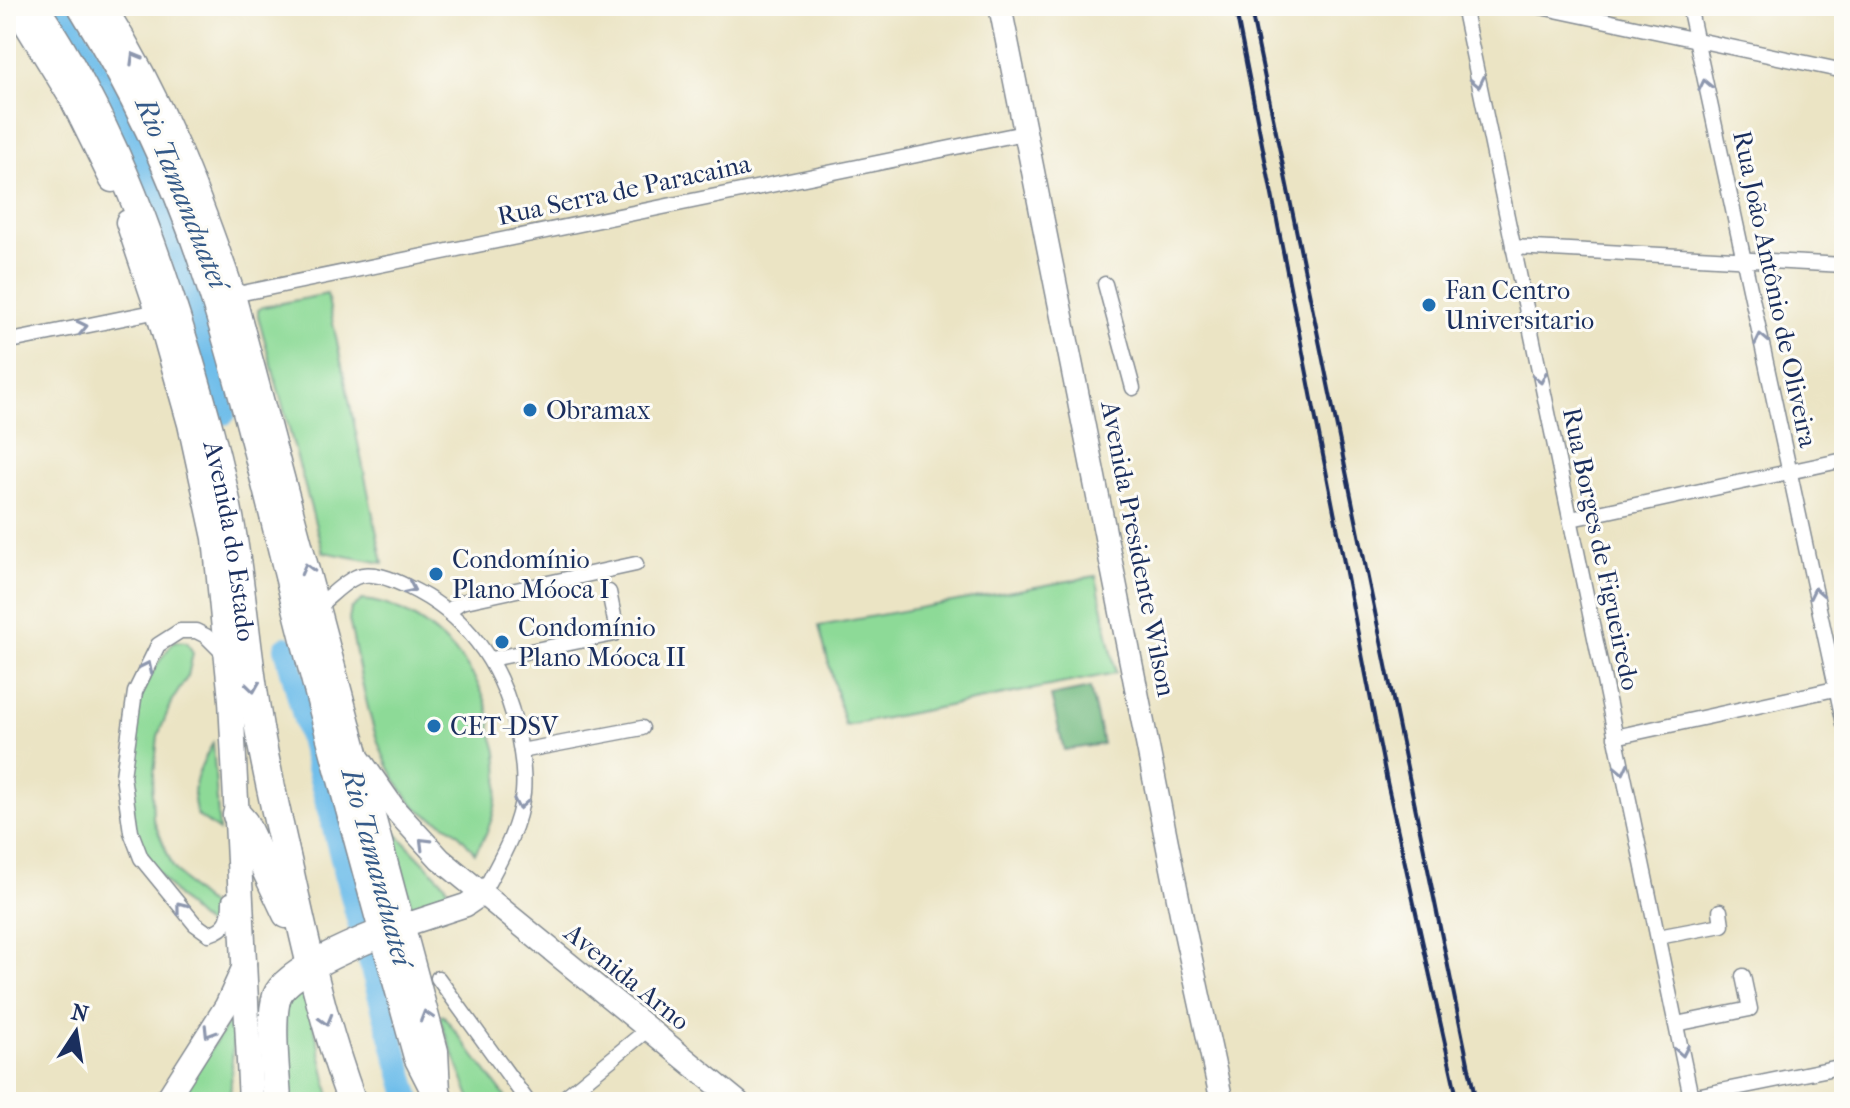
<svg xmlns="http://www.w3.org/2000/svg" width="1850" height="1108" font-family="'IM FELL French Canon',serif">
<style>
.green{fill:#8dda97;stroke:#54847a;stroke-width:2}
.forest{fill:#72ba80;stroke:#46746f;stroke-width:2}
.lines{fill:none;stroke-linecap:round;stroke-linejoin:round}
.river{stroke:#70beea;stroke-width:24}
.street-casing{stroke:#838a91;stroke-width:17}
.secondary-casing{stroke:#838a91;stroke-width:25}
.primary-casing{stroke:#838a91;stroke-width:27}
.highway-casing{stroke:#838a91;stroke-width:31}
.street{stroke:#fff;stroke-width:14}
.secondary{stroke:#fff;stroke-width:22}
.primary{stroke:#fff;stroke-width:24}
.highway{stroke:#fff;stroke-width:28}
.rail{stroke:#1b2f5e;stroke-width:4}
.oneway{stroke:#8d97ae}
.poi-dot{fill:#1f6fb2;stroke:#fdfcf7;stroke-width:3}
.labels{text-anchor:middle;dominant-baseline:central;stroke-width:6;stroke-linejoin:round;paint-order:stroke}
.street-label{font-size:26px;fill:#1b2f5e;stroke:#fdfcf7}
.poi-label{font-size:26px;fill:#1b2f5e;stroke:#fdfcf7;text-anchor:start}
.water-label{font-size:28px;font-style:italic;fill:#355a88;stroke:#fdfcf7}
</style>
<rect width="100%" height="100%" fill="#fdfcf7"/>
<filter id="ink" filterUnits="userSpaceOnUse"><feTurbulence type="fractalNoise" baseFrequency=".0125" numOctaves="2"/><feDisplacementMap in="SourceGraphic" scale="16" xChannelSelector="R" yChannelSelector="G"/><feConvolveMatrix kernelMatrix="1 2 1 2 8 2 1 2 1" color-interpolation-filters="sRGB"/></filter>
<filter id="wash" filterUnits="userSpaceOnUse"><feTurbulence type="fractalNoise" baseFrequency=".006" numOctaves="4" result="noise"/><feDisplacementMap in="SourceGraphic" scale="32" xChannelSelector="R" yChannelSelector="G"/><feGaussianBlur stdDeviation="1.8" result="paint"/><feColorMatrix in="noise" values="0 0 0 0 0 0 0 0 0 0 0 0 0 0 0 0 0 1.4 0 .05"/><feComposite in="paint" operator="in"/></filter>
<g filter="url(#wash)">
<rect width="100%" height="100%" fill="#ebe4c4"/>
<g class="green">
<polygon points="327,294 383,563 323,552 258,316 258,310 263,307"/>
<polygon points="1096,576 1116,673 845,726 819,626"/>
<path d="M362,600C418,604 480,662 490,718C491,722 490,726 491,730C492,737 496,745 497,753C502,788 495,824 475,853C468,845 462,836 454,830C441,820 425,817 413,804C370,756 363,680 349,620L351,609Z"/>
<path d="M174,641L187,642L193,653L188,676L172,701L158,736L152,793L153,819L173,867L193,891L212,907L214,917L211,924L207,925C187,909 156,874 144,851C122,810 128,730 144,688C151,671 163,656 174,641Z"/>
<path d="M213,743L219,831L198,816C187,790 200,766 213,743Z"/>
<path d="M391,828L446,885L448,891C440,903 431,907 418,911L411,905Z"/>
<polygon points="302,988 307,994 331,1102 292,1102 284,1007 285,1000"/>
<polygon points="443,1015 507,1099 508,1102 472,1102 439,1017"/>
<polygon points="234,1018 230,1102 177,1102 230,1019"/>
</g>
<polygon class="forest" points="1090,688 1103,744 1064,750 1051,696"/>
<g class="lines">
<g class="river">
<path d="M59,6C115,98 163,197 195,300C206,337 214,375 224,413"/>
<polyline points="286,648 365,945 410,1102"/>
</g>
</g>
</g>
<g filter="url(#ink)">
<g class="lines">
<g class="street-casing">
<g id="street">
<polyline points="1463,6 1692,1102"/>
<polyline points="1536,6 1844,71"/>
<polyline points="1689,6 1844,724"/>
<polyline points="1513,247 1844,265"/>
<polyline points="1105,284 1133,388"/>
<polyline points="233,295 1024,133"/>
<polyline points="6,342 158,311"/>
<polyline points="1571,519 1844,460"/>
<path d="M317,607C329,598 342,583 356,577C372,570 394,580 408,587C467,615 501,664 516,726C521,748 525,771 523,793C519,830 499,862 482,894"/>
<polyline points="448,611 461,602 636,564"/>
<path d="M225,655L206,636L196,631H180L158,645L135,692L123,776L131,832L141,858L195,924L209,934C228,928 230,919 230,900"/>
<polyline points="491,659 614,634 616,626 609,592"/>
<polyline points="1615,737 1844,687"/>
<polyline points="521,751 642,728"/>
<polyline points="1658,937 1722,925 1720,911"/>
<polyline points="438,978 528,1102"/>
<polyline points="1676,1024 1750,1009 1743,976"/>
<polyline points="1691,1097 1844,1066"/>
<polyline points="559,1102 647,1030"/>
</g>
</g>
<g class="secondary-casing">
<g id="secondary">
<polyline points="1000,6 1183,923 1222,1102"/>
<polyline points="361,761 396,811 440,859 738,1102"/>
<polyline points="402,926 466,905 482,894"/>
<polyline points="165,1102 226,1006 245,964"/>
</g>
</g>
<g class="primary-casing">
<g id="primary">
<polyline points="15,6 72,99 112,180"/>
<path d="M103,6C163,101 197,190 233,295L436,1051L438,1092"/>
<polyline points="128,222 158,311 190,424 215,538 231,700 251,1102"/>
<polyline points="167,1099 167,1102"/>
</g>
</g>
<g class="highway-casing">
<g id="highway">
<path id="s1" d="M34,6C107,116 149,227 187,353C203,407 219,462 229,517C243,590 247,665 261,739C269,782 279,825 289,869C306,947 324,1026 352,1102"/>
<path d="M82,6C132,87 175,177 205,268C244,387 272,510 303,631C339,773 379,915 418,1057L441,1102"/>
<polyline points="237,815 244,823 287,914"/>
<path d="M277,1102C276,1075 269,1020 277,996C287,969 373,936 401,926"/>
</g>
</g>
<use href="#street" class="street"/>
<use href="#secondary" class="secondary"/>
<use href="#primary" class="primary"/>
<use href="#highway" class="highway"/>
<g class="rail">
<polyline points="1235,6 1387,782 1458,1102"/>
<polyline points="1250,6 1476,1102"/>
</g>
</g>
<defs><path id="oneway-chevron" d="M-2-3.5L2.5 0L-2 3.5" fill="none" stroke-width="1.6" stroke-linecap="round" stroke-linejoin="round" transform="scale(2)"/></defs>
<g class="oneway">
<use href="#oneway-chevron" transform="translate(135 58) rotate(-120)"/>
<use href="#oneway-chevron" transform="translate(1478 82) rotate(78)"/>
<use href="#oneway-chevron" transform="translate(1705 85) rotate(-102)"/>
<use href="#oneway-chevron" transform="translate(82 327) rotate(-12)"/>
<use href="#oneway-chevron" transform="translate(1761 339) rotate(-102)"/>
<use href="#oneway-chevron" transform="translate(1540 378) rotate(78)"/>
<use href="#oneway-chevron" transform="translate(307 569) rotate(-105)"/>
<use href="#oneway-chevron" transform="translate(410 588) rotate(25)"/>
<use href="#oneway-chevron" transform="translate(1816 593) rotate(-102)"/>
<use href="#oneway-chevron" transform="translate(147 667) rotate(-64)"/>
<use href="#oneway-chevron" transform="translate(253 687) rotate(82)"/>
<use href="#oneway-chevron" transform="translate(1622 769) rotate(77)"/>
<use href="#oneway-chevron" transform="translate(520 804) rotate(101)"/>
<use href="#oneway-chevron" transform="translate(424 843) rotate(-135)"/>
<use href="#oneway-chevron" transform="translate(181 907) rotate(-129)"/>
<use href="#oneway-chevron" transform="translate(426 1016) rotate(-107)"/>
<use href="#oneway-chevron" transform="translate(326 1020) rotate(74)"/>
<use href="#oneway-chevron" transform="translate(209 1032) rotate(122)"/>
<use href="#oneway-chevron" transform="translate(1682 1051) rotate(79)"/>
</g>
</g>
<g class="poi-dot">
<circle cx="1429" cy="305" r="8"/>
<circle cx="530" cy="410" r="8"/>
<circle cx="436" cy="574" r="8"/>
<circle cx="502" cy="642" r="8"/>
<circle cx="434" cy="726" r="8"/>
</g>
<g class="labels">
<g class="street-label">
<text transform="translate(624 190) rotate(-12)">Rua Serra de Paracaina</text>
<text transform="translate(1775 289) rotate(78)">Rua João Antônio de Oliveira</text>
<text stroke="none"><textPath href="#s1" startOffset="574">Avenida do Estado</textPath></text>
<text transform="translate(1138 549) rotate(79)">Avenida Presidente Wilson</text>
<text transform="translate(1601 549) rotate(78)">Rua Borges de Figueiredo</text>
<text transform="translate(627 977) rotate(39)">Avenida Arno</text>
</g>
<g class="poi-label">
<text x="1445" y="290">Fan Centro<tspan x="1445" dy="30">Universitario</tspan></text>
<text x="546" y="410">Obramax</text>
<text x="452" y="559">Condomínio<tspan x="452" dy="30">Plano Móoca I</tspan></text>
<text x="518" y="627">Condomínio<tspan x="518" dy="30">Plano Móoca II</tspan></text>
<text x="450" y="726">CET-DSV</text>
</g>
<g class="water-label">
<text transform="translate(182 193) rotate(68)">Rio Tamanduateí</text>
<text transform="translate(377 867) rotate(75)">Rio Tamanduateí</text>
</g>
</g>
<rect width="1850" height="1108" fill="none" stroke="#fdfcf7" stroke-width="32"/>
<g transform="translate(76 1032) rotate(12)" stroke="#fdfcf7" stroke-width="6" paint-order="stroke">
<path d="M0-6L14 30L0 20L-14 30Z" fill="#1b2f5e"/>
<text y="-12" font-size="22" font-weight="bold" text-anchor="middle" fill="#1b2f5e">N</text>
</g>
</svg>
